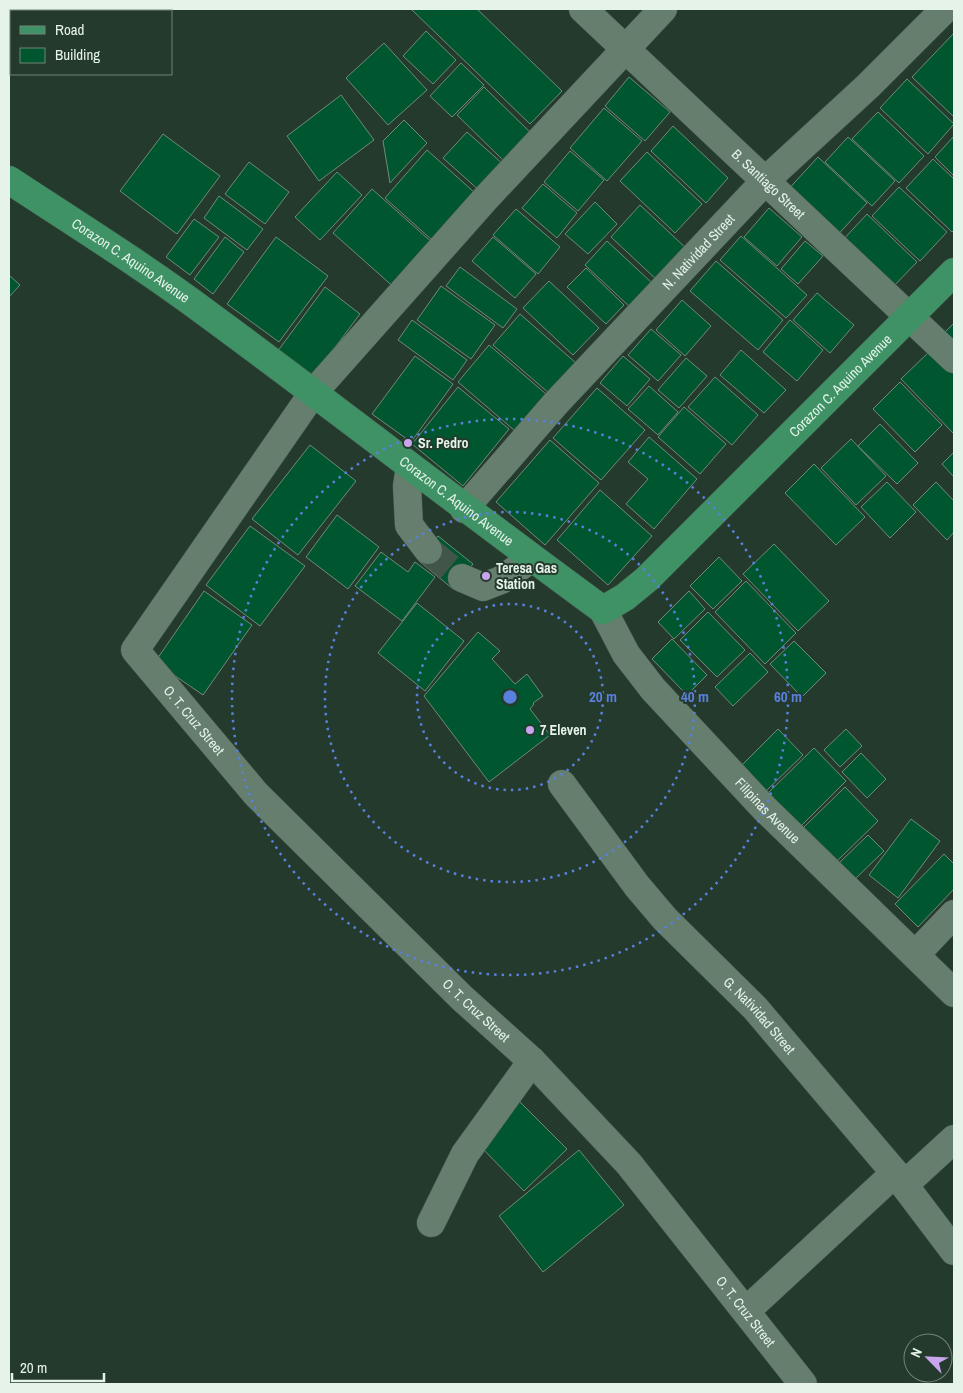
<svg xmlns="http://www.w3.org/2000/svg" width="963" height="1393" font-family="'Archivo Narrow',sans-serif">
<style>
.building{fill:#00562e;stroke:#718a79}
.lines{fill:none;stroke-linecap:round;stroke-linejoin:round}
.minor-tunnel{stroke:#415648;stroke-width:28;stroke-dasharray:28 14;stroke-linecap:butt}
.minor-casing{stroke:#44584b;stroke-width:29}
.major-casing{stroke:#44584b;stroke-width:29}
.minor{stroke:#657e6d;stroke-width:28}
.major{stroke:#3f9265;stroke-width:28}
.ring{fill:none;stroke:#5980dd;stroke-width:2.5;stroke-dasharray:2.5 5}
.poi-dot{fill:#c9a5ee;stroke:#243a2c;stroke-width:2}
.labels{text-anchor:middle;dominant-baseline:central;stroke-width:4;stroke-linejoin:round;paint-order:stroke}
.street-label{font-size:14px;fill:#e5f3e9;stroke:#243a2c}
.poi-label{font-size:14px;font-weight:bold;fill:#e5f3e9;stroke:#243a2c;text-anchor:start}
.centre{fill:#5980dd;stroke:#243a2c;stroke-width:2.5}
.ring-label{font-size:15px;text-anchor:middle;font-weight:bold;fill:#5980dd;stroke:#243a2c;stroke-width:4;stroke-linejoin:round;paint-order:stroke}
</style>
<rect width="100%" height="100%" fill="#243a2c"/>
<g class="building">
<polygon points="411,9 477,9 562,91 530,124"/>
<polygon points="426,31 456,60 433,84 403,56"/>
<polygon points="954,33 954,117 912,77"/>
<polygon points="384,43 427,90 388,125 346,78"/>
<polygon points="461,63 484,85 452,117 430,96"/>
<polygon points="629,77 670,112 645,141 605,106"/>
<polygon points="907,79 954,124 928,154 880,108"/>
<polygon points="484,87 534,136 507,164 457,115"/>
<polygon points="341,95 374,140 319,181 287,136"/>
<polygon points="604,108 642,141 607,181 570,148"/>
<polygon points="878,112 924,156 899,183 852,139"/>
<polygon points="404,120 427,143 390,183 383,141"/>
<polygon points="673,126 728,178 706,203 651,151"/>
<polygon points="467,132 504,165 481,192 443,158"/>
<polygon points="163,134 220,176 177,234 120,191"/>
<polygon points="954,136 954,176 935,157"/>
<polygon points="848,137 895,181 872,206 825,162"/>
<polygon points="427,150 475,193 432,240 385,198"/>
<polygon points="570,151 604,180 578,211 544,182"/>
<polygon points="647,152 702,204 675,233 620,181"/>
<polygon points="818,157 867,203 833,240 784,194"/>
<polygon points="933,159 954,179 954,230 952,232 906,188"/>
<polygon points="249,162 289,192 265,224 225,194"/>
<polygon points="337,172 362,195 320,240 295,217"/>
<polygon points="543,184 577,213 557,238 522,208"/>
<polygon points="899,187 947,232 920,261 872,216"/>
<polygon points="372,189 436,246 397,290 333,233"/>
<polygon points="219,196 263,229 247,250 204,218"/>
<polygon points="595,202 617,224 588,254 565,234"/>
<polygon points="640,205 688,250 658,281 611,237"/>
<polygon points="769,208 802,237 777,266 744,237"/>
<polygon points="516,209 560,247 538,274 493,235"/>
<polygon points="867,214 917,262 890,290 840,243"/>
<polygon points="194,219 219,237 190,275 166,257"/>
<polygon points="741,236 807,295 786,318 720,260"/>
<polygon points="225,237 244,252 213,294 194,279"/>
<polygon points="276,237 328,276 279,342 227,304"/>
<polygon points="493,237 536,274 515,298 472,261"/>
<polygon points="607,241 652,283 630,307 585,265"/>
<polygon points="805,241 823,256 798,284 781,269"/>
<polygon points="716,261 783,320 758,350 690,291"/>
<polygon points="460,267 517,309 503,328 446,286"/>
<polygon points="586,268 624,305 606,324 567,287"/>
<polygon points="9,275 20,285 9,297"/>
<polygon points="549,281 599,328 573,355 523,308"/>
<polygon points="441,286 495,325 471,359 417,320"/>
<polygon points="325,287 360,314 312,378 277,352"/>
<polygon points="817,293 854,325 830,353 793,320"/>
<polygon points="682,300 711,326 685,356 656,330"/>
<polygon points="520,314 576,363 550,394 493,345"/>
<polygon points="412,320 467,360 453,380 398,340"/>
<polygon points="790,320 823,350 797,381 763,352"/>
<polygon points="954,323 954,352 940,337"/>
<polygon points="651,329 681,355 658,381 628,355"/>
<polygon points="489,345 546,394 514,430 458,382"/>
<polygon points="933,348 954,371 954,434 901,379"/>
<polygon points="741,350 786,390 764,413 720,375"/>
<polygon points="415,356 453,384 411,442 372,414"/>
<polygon points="623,356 650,379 627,406 600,383"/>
<polygon points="686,358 707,376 679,408 658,390"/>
<polygon points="715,377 758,415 732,445 688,407"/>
<polygon points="900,382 942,425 915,452 873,409"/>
<polygon points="649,386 678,412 658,435 628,409"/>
<polygon points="458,387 509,429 463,486 412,444"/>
<polygon points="597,388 645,430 601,480 553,438"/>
<polygon points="684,407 726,444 700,474 658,437"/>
<polygon points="880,424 918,463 897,484 858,446"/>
<polygon points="649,437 697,479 654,529 626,504 648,479 628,462"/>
<polygon points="851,439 886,476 856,505 821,468"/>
<polygon points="550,440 599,483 545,545 496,502"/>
<polygon points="310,445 356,481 298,555 252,519"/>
<polygon points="954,452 954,477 942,464"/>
<polygon points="814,464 865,517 836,545 785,493"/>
<polygon points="887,482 916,512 890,538 861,507"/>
<polygon points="936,482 954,501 954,532 947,540 913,505"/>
<polygon points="600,490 652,536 608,585 557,540"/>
<polygon points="337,515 379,547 348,589 306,557"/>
<polygon points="250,526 305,566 260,626 206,585"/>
<polygon points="438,536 473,564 453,589 419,561"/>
<polygon points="774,544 829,601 798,631 743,574"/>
<polygon points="381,552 408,572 415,562 435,577 402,621 355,586"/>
<polygon points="719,557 742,581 713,609 690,586"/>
<polygon points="746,581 796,633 765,664 715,612"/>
<polygon points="204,591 252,625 203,695 155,662"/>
<polygon points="689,591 705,609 674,639 658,622"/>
<polygon points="417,603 464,641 425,691 378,653"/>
<polygon points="708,612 745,650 717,677 680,640"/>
<polygon points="478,632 500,651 492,659 515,684 527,674 543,696 533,703 534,704 530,709 550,735 489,782 424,696"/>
<polygon points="672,639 707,675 687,695 652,659"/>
<polygon points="794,641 826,673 802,697 770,664"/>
<polygon points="750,653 768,672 733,706 715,687"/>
<polygon points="778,729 803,755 764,793 739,768"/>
<polygon points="846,729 862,746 840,767 824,750"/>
<polygon points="814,748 846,781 800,827 767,794"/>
<polygon points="861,753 886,779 867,798 842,772"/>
<polygon points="845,787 878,821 836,862 803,828"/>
<polygon points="911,819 940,841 898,898 869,875"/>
<polygon points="868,835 884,851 854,880 838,864"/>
<polygon points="944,854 954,864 954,889 918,927 895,904"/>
<polygon points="519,1101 567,1149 524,1191 477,1143"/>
<polygon points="579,1150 624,1205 543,1272 499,1216"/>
</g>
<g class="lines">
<polyline class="minor-tunnel" points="428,550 462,578"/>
<g class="minor-casing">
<g id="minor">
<path id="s1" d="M583,9L954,359"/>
<path id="s2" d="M663,9L486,198L313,393L135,650L256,794L462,998L532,1061L629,1164L803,1384"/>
<polyline points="410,467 407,486 409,525 428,550"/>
<path id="s3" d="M464,509L556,403L766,180L868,86L945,9"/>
<polyline points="462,578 483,587 501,580 532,558"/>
<path id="s4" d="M603,610L626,654L653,689L765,809L954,993"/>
<path id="s5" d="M562,784L637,886L665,919L755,1008L895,1173L954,1251"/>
<polyline points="916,954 954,914"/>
<polyline points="904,1185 954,1139"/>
<polyline points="431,1223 465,1154 532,1061"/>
<polyline points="746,1311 895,1173"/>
</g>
</g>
<g class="major-casing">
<g id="major">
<path id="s6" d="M9,180C76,224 145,267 209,315C341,412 470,513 603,610L625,597L647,579L954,272"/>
</g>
</g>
<use href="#minor" class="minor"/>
<use href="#major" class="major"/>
</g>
<g class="ring">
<circle cx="510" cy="697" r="93"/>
<circle cx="510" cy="697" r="185"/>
<circle cx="510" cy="697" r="278"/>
</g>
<g class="poi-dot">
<circle cx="408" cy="443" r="5"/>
<circle cx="486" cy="576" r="5"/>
<circle cx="530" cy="730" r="5"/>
</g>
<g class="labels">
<g class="street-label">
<text stroke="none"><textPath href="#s1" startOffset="255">B. Santiago Street</textPath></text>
<text stroke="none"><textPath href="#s3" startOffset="348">N. Natividad Street</textPath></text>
<text stroke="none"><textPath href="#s6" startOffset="146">Corazon C. Aquino Avenue</textPath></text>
<text stroke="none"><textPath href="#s6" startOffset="1061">Corazon C. Aquino Avenue</textPath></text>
<text stroke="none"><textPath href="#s6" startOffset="551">Corazon C. Aquino Avenue</textPath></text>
<text stroke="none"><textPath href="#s2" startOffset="924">O. T. Cruz Street</textPath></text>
<text stroke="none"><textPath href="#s4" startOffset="261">Filipinas Avenue</textPath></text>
<text stroke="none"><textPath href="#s2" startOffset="1329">O. T. Cruz Street</textPath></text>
<text stroke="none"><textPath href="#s5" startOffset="305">G. Natividad Street</textPath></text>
<text stroke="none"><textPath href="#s2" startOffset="1734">O. T. Cruz Street</textPath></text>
</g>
<g class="poi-label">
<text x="418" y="443">Sr. Pedro</text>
<text x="496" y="568">Teresa Gas<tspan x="496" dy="16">Station</tspan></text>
<text x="540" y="730">7 Eleven</text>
</g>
</g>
<circle cx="510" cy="697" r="8" class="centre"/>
<g class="ring-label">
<text x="603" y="702">20 m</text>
<text x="695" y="702">40 m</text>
<text x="788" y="702">60 m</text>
</g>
<rect width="963" height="1393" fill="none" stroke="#e5f3e9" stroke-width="20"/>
<rect x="10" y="10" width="162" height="65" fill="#243a2c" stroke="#718478"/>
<rect x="20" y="26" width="25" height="8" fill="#3f9265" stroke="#718478"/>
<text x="55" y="35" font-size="15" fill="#e5f3e9">Road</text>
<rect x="20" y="48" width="25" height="15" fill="#00562e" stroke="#718478"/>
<text x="55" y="60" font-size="15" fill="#e5f3e9">Building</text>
<g transform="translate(928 1358) rotate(294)"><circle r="24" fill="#243a2c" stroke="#718478"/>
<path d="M0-4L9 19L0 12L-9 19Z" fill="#c9a5ee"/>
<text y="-8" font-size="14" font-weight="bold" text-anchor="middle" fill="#e5f3e9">N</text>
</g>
<path d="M12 1373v8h92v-8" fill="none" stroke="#e5f3e9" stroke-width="2.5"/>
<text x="20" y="1373" font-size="15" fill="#e5f3e9" stroke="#243a2c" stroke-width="4" paint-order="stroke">20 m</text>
</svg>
